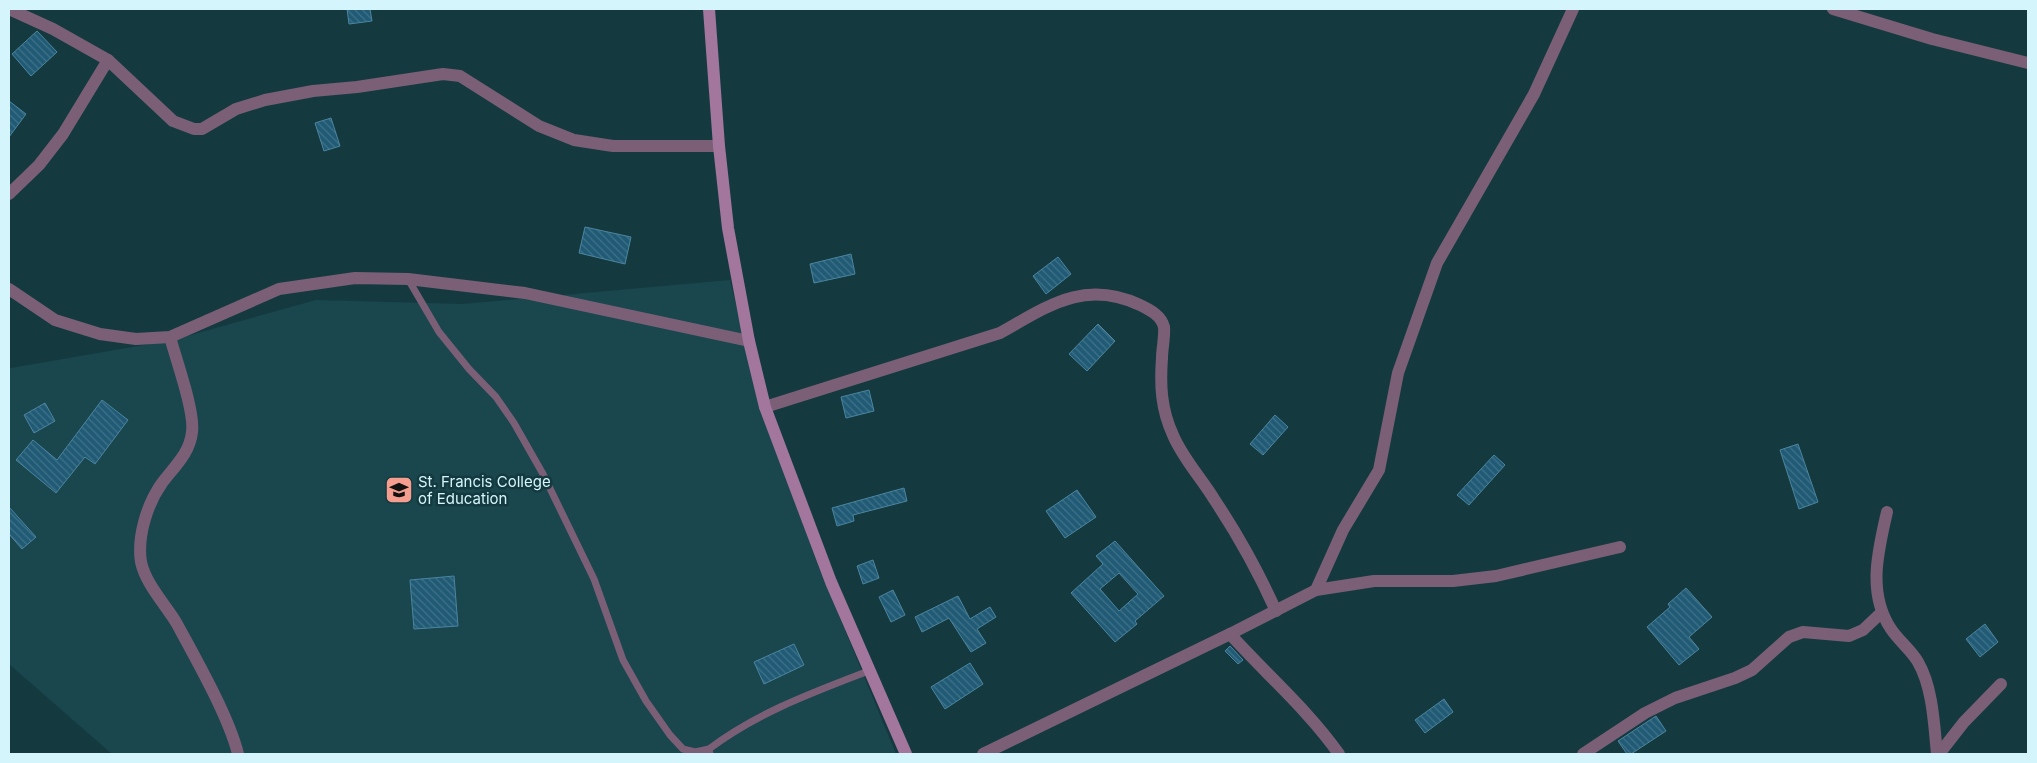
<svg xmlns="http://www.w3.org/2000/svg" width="2037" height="763" font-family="Inter,sans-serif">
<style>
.built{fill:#1a464e}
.building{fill:url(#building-back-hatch);stroke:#4c85a0;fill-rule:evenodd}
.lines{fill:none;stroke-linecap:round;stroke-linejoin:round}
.lane{stroke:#7b5f77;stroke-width:7}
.street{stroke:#7b5f77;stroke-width:12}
.secondary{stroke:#a2769d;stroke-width:12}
.labels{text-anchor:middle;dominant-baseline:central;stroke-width:5;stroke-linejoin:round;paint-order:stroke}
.poi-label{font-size:15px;fill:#d3f5fb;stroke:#143a40;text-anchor:start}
</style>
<defs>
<pattern id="building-back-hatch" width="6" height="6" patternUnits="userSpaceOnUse" patternTransform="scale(1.25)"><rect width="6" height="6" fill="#205a74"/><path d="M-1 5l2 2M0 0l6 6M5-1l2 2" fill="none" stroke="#407289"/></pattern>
</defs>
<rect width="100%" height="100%" fill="#143a40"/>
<polygon class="built" points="730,280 762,414 819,567 896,754 112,754 9,664 9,370 11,368 173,340 316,300 463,304"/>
<g class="building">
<polygon points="347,9 370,9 372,21 349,24"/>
<polygon points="37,31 57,52 31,76 12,54"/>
<polygon points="9,101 26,114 9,137"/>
<polygon points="331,118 340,146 324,151 315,123"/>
<polygon points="585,227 631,237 625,264 579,253"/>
<polygon points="851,254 855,274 814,283 810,264"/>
<polygon points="1058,257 1071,274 1046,294 1033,276"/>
<polygon points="1098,324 1115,341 1087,371 1069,354"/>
<polygon points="869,390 874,411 846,418 841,397"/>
<polygon points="102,400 128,420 95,464 85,457 56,493 16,460 33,440 57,460"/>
<polygon points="45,403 55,421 34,433 24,415"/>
<polygon points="1275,415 1288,427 1263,455 1250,444"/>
<polygon points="1798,444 1818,502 1799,509 1780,450"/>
<polygon points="1494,455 1505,465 1469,505 1457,495"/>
<polygon points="904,488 907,501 853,515 854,521 837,526 832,508"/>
<polygon points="1077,490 1096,517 1065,538 1046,511"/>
<polygon points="9,507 36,537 22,549 9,534"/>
<path d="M1115,541L1164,596L1135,621L1137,624L1115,642L1071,593L1103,564L1096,556ZM1119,573L1138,594L1119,611L1100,589Z"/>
<polygon points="873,560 879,578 863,584 857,566"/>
<polygon points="454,576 458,626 414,629 410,580"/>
<polygon points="1686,588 1712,617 1689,637 1699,649 1679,665 1647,627 1670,607 1668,604"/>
<polygon points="893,590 905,615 891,622 879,597"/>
<polygon points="958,596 970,619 990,607 996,617 977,629 986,643 971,652 949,618 922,632 915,617"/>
<polygon points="1985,624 1998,642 1980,657 1966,639"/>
<polygon points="794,644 804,665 764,684 754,662"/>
<polygon points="1230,646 1243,660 1238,664 1225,651"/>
<polygon points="970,663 983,684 945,709 931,687"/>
<polygon points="1444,699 1453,712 1425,733 1415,720"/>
<polygon points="1656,716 1666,731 1631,754 1627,754 1618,741"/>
</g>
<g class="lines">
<g class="lane">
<polyline points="408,279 439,332 469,369 496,397 514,423 543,474 594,579 623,660 646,701 670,735 683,749 695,752 709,749"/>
<path d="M710,754L709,749C758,712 814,692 871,670"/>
</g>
<g class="street">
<polyline points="9,9 53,29 108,60 173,121 194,129 202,129 236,109 265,100 313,91 357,87 443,74 460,76 539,126 574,140 613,146 719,146"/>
<polyline points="1833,9 1932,39 2028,63"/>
<polyline points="9,194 39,165 63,134 108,60"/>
<polyline points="9,289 55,320 100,334 136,339 170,337 279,289 355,278 408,279 525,293 749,341"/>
<path d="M170,337C176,359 195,412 192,432C190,453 174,467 162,483C147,504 137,537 141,562C146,585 166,605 177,624C196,659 229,717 238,754"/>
<path d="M765,407L1000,333C1048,306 1084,279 1140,305C1150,310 1161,315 1164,327C1165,336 1162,349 1162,358C1160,385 1161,409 1173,435C1182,457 1201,478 1214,499C1238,535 1258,571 1276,611"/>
<path d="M1887,512C1878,551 1867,593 1891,629C1899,641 1911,650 1918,662C1933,688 1934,725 1937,754"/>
<polyline points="1316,590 1343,530 1379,470 1398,373 1437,263 1534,94 1573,9"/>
<polyline points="1230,634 1316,590 1374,581 1453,581 1496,576 1620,547"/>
<path d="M983,754L1230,634C1266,674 1308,710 1339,754"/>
<polyline points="1583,754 1645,713 1675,698 1735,678 1752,670 1789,637 1803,632 1849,636 1863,630 1882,612"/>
<polyline points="1939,754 1964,722 2001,684"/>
</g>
<polyline class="secondary" points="709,9 719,146 728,228 749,341 765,407 831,582 906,754"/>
</g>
<defs>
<g id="university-square" transform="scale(1.4375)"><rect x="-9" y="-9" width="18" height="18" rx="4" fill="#f59d8e" stroke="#143a40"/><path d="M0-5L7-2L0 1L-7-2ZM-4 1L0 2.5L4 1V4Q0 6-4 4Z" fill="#111"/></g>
</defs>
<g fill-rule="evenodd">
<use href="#university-square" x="399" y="490"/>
</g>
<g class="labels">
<g class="poi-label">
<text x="418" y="481">St. Francis College<tspan x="418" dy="17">of Education</tspan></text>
</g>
</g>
<rect width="2037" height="763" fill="none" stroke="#d3f5fb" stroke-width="20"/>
</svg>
